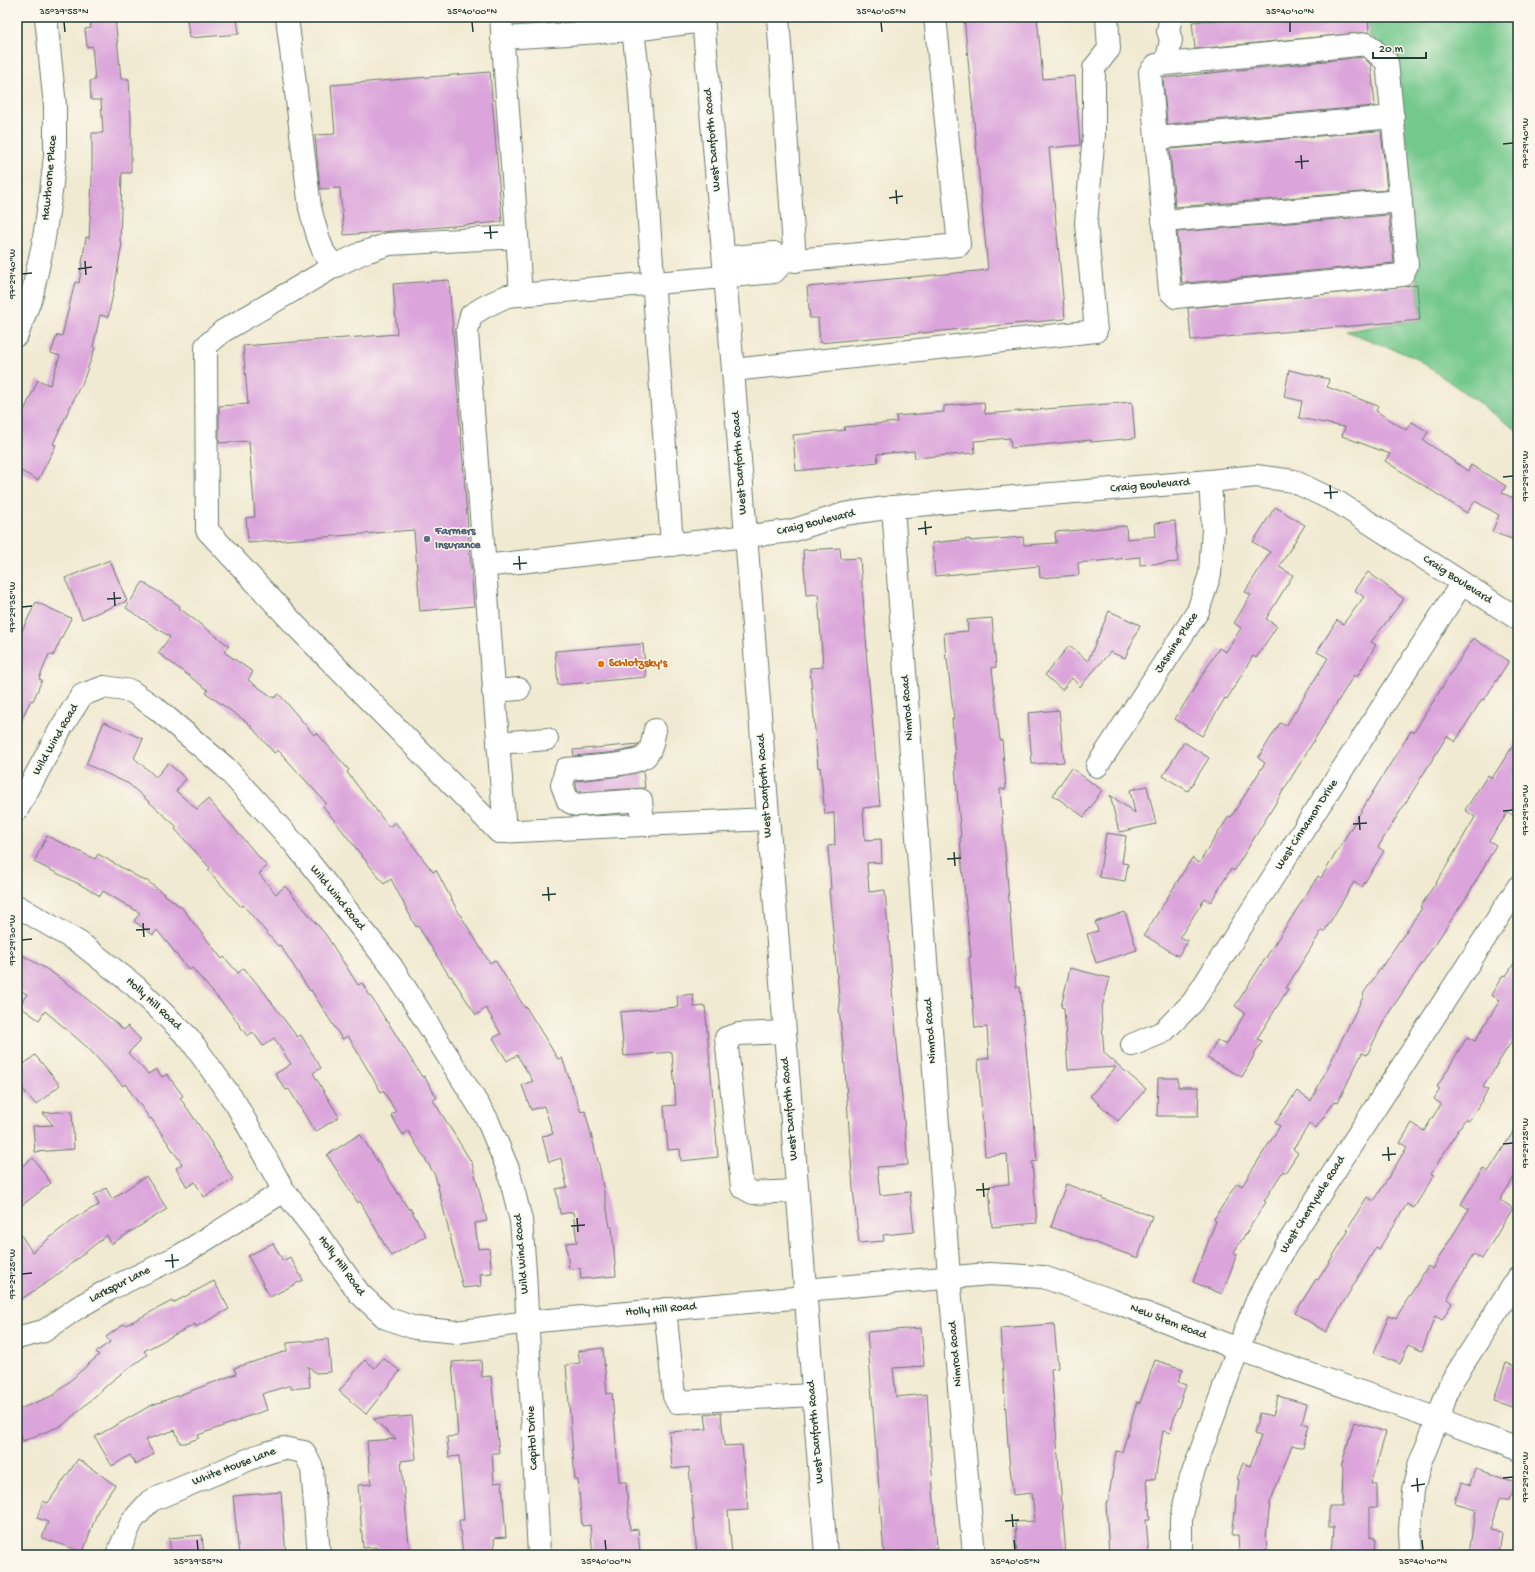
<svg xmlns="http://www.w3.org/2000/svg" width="1535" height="1572" font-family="'Gochi Hand',sans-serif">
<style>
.green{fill:#73c88c;stroke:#498260}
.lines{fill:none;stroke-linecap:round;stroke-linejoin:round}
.stream{stroke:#6caade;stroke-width:5.5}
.building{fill:#dba4db}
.minor-casing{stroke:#687a6b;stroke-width:24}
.major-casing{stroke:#687a6b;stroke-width:24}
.minor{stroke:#fff;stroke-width:22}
.major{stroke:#fff;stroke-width:22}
.ticks{fill:none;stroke:#1f3d34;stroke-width:1.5}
.service-dot{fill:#5c6f8a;stroke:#fbf7ec;stroke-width:1.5}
.food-dot{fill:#e8710a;stroke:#fbf7ec;stroke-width:1.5}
.labels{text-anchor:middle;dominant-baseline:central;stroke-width:3;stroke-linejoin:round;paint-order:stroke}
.street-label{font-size:12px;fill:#1f3d34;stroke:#fbf7ec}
.service-label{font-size:12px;font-weight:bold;fill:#4e5e75;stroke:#fbf7ec;text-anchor:start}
.food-label{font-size:12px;font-weight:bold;fill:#c56008;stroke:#fbf7ec;text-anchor:start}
.neatline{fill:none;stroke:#1f3d34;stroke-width:1.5}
.ticks-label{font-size:10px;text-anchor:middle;fill:#1f3d34}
</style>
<rect width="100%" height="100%" fill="#fbf7ec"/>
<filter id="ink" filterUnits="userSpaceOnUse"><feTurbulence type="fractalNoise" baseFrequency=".025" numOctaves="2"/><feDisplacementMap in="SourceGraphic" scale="8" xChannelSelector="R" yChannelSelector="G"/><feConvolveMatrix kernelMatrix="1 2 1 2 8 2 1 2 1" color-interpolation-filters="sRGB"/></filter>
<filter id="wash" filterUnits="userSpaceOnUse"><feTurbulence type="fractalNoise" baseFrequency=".012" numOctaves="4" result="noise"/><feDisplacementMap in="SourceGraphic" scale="16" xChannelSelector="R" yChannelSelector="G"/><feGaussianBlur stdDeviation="0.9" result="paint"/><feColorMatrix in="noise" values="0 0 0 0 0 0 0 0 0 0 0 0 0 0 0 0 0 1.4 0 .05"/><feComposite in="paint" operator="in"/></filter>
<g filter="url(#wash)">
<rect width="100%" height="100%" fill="#f1ead2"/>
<polygon class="green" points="1368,17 1518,17 1518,431 1416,358 1346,331 1420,319 1396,55 1369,36"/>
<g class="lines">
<polyline class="stream" points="17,1545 23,1555"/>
</g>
<g id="blocks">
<g class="building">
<polygon points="90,17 115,17 121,79 129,79 131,120 131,173 122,173 120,242 122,243 115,285 108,317 100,315 93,347 95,348 81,387 80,386 53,444 56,445 38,480 17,469 17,426 38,380 50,385 60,356 51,353 57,335 62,336 75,282 79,283 86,237 89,238 92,181 92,133 103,133 101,100 91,100 90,81 95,80 92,46 87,47 85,29 91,28"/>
<polygon points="187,17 237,17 239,34 189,38"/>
<polygon points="964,17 1037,17 1043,79 1075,76 1080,145 1049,148 1065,319 820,343 818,318 810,318 807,287 988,270"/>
<polygon points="1249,17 1368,17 1369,32 1195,49 1192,22"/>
<polygon points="1363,57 1371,65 1375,106 1167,124 1163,78"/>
<polygon points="490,72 502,222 344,235 340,188 320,189 315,135 335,134 331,85"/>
<polygon points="1377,131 1381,131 1387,190 1175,207 1170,149"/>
<polygon points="1389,215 1394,263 1186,283 1186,282 1182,283 1177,232"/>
<polygon points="449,280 474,606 420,611 414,530 248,543 246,518 255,517 249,441 219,443 219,406 248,404 243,346 397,334 393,284"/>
<polygon points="1417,285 1420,320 1191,340 1188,308"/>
<polygon points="1289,370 1329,379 1327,387 1378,406 1376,411 1406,430 1412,422 1428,432 1423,440 1468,471 1471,465 1506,486 1502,493 1518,500 1518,532 1515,531 1512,539 1492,532 1499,515 1475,501 1467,513 1385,461 1390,454 1342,436 1345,427 1299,418 1302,401 1284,397"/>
<polygon points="984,402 985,414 1132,402 1135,438 1091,442 1091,440 1011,448 1010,438 974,441 975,453 915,458 914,451 877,454 878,462 796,471 793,435 845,430 844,427 897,422 896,416 944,412 944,406"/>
<polygon points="1275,507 1305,525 1279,567 1293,575 1266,619 1277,626 1256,658 1253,656 1227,699 1225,698 1202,736 1175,719 1219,648 1226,652 1241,628 1234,623 1251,595 1245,592 1270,552 1253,542"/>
<polygon points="1175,521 1178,562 1140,565 1140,557 1078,563 1079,575 1040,578 1039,566 935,576 932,543 970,539 970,541 1023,537 1024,545 1056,543 1055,532 1126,526 1127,539 1156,536 1155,523"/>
<polygon points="840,548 841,559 860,558 867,651 866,651 880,806 863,808 865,840 881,839 882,862 867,863 869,892 885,890 893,989 892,989 908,1165 877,1167 880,1195 910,1192 914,1232 883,1235 884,1241 859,1243 853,1189 844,1054 839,1008 840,1008 834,941 829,889 831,889 828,846 835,845 834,813 825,814 820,767 818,768 810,668 823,667 818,594 806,595 803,550"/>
<polygon points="110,560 127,601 82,619 65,578"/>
<polygon points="1368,572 1404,599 1371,642 1376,645 1357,677 1354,675 1234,871 1231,869 1211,902 1205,898 1180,937 1188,941 1178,956 1144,935 1192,858 1199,863 1229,816 1231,817 1265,763 1258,758 1280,723 1286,726 1328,658 1317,652 1337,620 1343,624 1364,597 1354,590"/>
<polygon points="143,582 180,606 179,608 229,646 224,652 253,672 248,680 274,698 279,694 314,735 317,733 349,770 347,772 389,827 395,822 433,872 436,870 456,908 490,963 495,960 525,1008 526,1007 558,1059 562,1058 581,1112 585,1111 600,1169 610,1227 612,1227 616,1276 581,1279 580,1268 569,1269 566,1243 577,1242 573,1212 560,1214 556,1189 567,1187 561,1158 549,1162 542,1136 553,1134 544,1106 531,1110 522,1085 533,1081 517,1055 507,1061 493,1038 501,1034 486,1008 476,1015 451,976 450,977 418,926 416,927 391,879 384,884 323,806 326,803 278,750 274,753 248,723 206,693 208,690 158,653 170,637 126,608"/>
<polygon points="36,602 71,618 53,656 49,654 39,679 42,680 33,701 31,700 17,728 17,641"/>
<polygon points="1109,611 1140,625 1125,658 1110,652 1080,687 1072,678 1062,690 1045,675 1069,646 1088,661"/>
<polygon points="992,618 996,667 992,668 1000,740 1002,740 1006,789 1000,789 1016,987 1020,987 1037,1161 1032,1162 1037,1223 992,1227 989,1186 1009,1184 1007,1154 985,1156 978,1060 989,1058 987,1027 975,1028 969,957 971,957 962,866 960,838 961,838 954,755 955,755 952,719 954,719 947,659 946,659 944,633 968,631 967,620"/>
<polygon points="1473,638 1509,661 1484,700 1482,699 1455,742 1447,736 1378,847 1384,851 1362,887 1354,882 1324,932 1322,930 1286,988 1288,989 1257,1039 1262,1041 1242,1077 1207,1058 1217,1040 1226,1045 1245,1013 1235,1006 1318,876 1321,878 1377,785 1411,731 1414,732"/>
<polygon points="643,644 646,677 558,685 555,651"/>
<polygon points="1059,710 1064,762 1032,764 1028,713"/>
<polygon points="104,722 143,739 134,758 156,777 168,763 186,779 176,791 197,809 208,799 267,866 259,874 276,894 285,886 326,935 358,985 362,983 387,1022 388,1022 422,1077 424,1076 437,1098 433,1100 472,1163 487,1221 475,1223 478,1249 489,1248 492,1273 480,1274 481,1286 463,1288 435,1175 408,1131 403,1135 391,1115 396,1112 383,1090 381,1092 348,1036 342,1039 311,990 310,991 280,945 278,946 243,905 241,907 208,870 210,868 175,829 177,827 129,784 86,764"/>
<polygon points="1518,738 1518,819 1508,812 1489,841 1496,845 1468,895 1386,1017 1367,1055 1362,1053 1338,1102 1335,1101 1316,1128 1310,1123 1293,1149 1298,1153 1285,1173 1283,1171 1264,1201 1266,1202 1234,1252 1237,1254 1222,1294 1193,1282 1216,1221 1214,1219 1237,1183 1242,1186 1280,1126 1275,1123 1297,1091 1311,1101 1364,995 1363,994 1422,908 1420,907 1443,872 1475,817 1465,810 1488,775 1492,778"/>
<polygon points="1184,742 1209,758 1188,791 1163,776"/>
<polygon points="639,744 635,748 618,752 574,756 573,750"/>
<polygon points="1071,768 1102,790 1084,817 1053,795"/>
<polygon points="643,771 645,788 578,792 577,789 576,781 622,776"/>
<polygon points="1147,786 1156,824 1119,832 1110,795 1135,813 1130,790"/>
<polygon points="1106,833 1126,836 1122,863 1128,864 1125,881 1099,877"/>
<polygon points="47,836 95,859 98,854 145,881 146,880 182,908 222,959 224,957 238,973 244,968 264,992 297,1037 301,1035 321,1068 313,1073 339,1117 315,1132 289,1089 286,1090 275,1074 291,1064 274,1038 263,1046 253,1032 247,1036 230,1012 192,968 189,970 157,930 153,935 134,921 140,913 103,891 100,896 79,884 34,862"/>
<polygon points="1125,912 1137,950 1096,963 1087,934 1098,931 1095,922"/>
<polygon points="17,952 48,970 74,988 124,1030 128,1026 141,1040 128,1053 148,1074 156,1069 162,1077 167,1074 183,1096 180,1098 210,1141 233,1179 204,1197 195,1182 187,1187 176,1168 182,1164 151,1118 150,1119 125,1084 123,1086 87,1047 45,1011 39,1020 19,1006 27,994 17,989"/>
<polygon points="1518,957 1518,1031 1483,1087 1488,1090 1469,1121 1465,1119 1431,1174 1434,1175 1414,1208 1407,1204 1379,1249 1376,1247 1326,1332 1295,1313 1316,1279 1318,1280 1349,1230 1347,1229 1367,1197 1374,1201 1407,1147 1400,1143 1412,1123 1424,1131 1441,1104 1434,1099 1440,1089 1437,1087 1467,1037 1475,1041 1500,1000 1491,995 1503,975 1506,976"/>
<polygon points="1070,968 1110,978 1101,1011 1104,1053 1146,1089 1118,1121 1090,1096 1116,1067 1068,1070 1064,1008 1061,1007"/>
<polygon points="693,994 694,1007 705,1006 718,1157 681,1161 680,1149 668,1150 664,1106 676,1105 672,1052 624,1056 620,1012 678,1007 677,996"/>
<polygon points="35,1055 60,1085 36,1105 17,1082 17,1070"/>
<polygon points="1158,1078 1178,1078 1178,1087 1199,1087 1198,1116 1157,1116"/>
<polygon points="72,1111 74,1149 35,1152 33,1126 53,1125 43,1113"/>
<polygon points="1518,1124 1518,1171 1500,1200 1513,1208 1482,1259 1474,1254 1447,1299 1452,1303 1442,1320 1435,1316 1422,1351 1408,1345 1400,1364 1374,1353 1389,1315 1396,1318 1428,1266 1432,1269 1469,1209 1461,1204 1483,1168 1488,1172"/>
<polygon points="360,1134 409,1210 410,1208 426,1236 391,1256 360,1201 358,1203 327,1155"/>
<polygon points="33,1158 51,1183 17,1209 17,1170"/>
<polygon points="146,1176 167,1209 111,1244 107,1235 52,1279 17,1302 17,1229 32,1252 76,1217 99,1205 94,1195 106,1188 112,1199"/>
<polygon points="1066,1184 1103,1198 1103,1199 1152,1216 1138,1258 1051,1227"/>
<polygon points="273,1243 283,1261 290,1257 303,1280 270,1297 248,1256"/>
<polygon points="214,1281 229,1309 196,1327 195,1324 144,1351 147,1355 114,1379 63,1425 23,1441 17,1427 17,1410 54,1395 99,1355 96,1352 110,1342 106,1337 124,1324 126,1325 172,1301 173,1303"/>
<polygon points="1054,1324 1058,1368 1051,1369 1066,1555 1017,1555 1015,1522 1035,1521 1032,1493 1013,1495 1009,1458 1000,1328"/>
<polygon points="921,1328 924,1366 893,1368 896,1397 927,1394 937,1548 904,1551 904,1555 884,1555 867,1332"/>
<polygon points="328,1339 331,1372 316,1373 308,1366 310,1387 291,1389 291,1385 262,1394 267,1410 240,1419 240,1420 198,1435 199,1438 185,1443 180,1443 175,1430 145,1440 154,1454 136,1465 130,1455 112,1466 95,1437 150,1406 236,1374 234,1368 287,1351 287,1343"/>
<polygon points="603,1348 607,1394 612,1393 619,1482 626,1482 630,1530 638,1529 640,1555 593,1555 590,1525 582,1526 578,1480 575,1480 566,1365 580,1363 578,1351"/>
<polygon points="383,1358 400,1371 366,1414 339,1391 365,1360 375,1368"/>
<polygon points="481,1360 482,1377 491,1376 499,1453 492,1453 494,1483 502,1482 506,1537 494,1538 495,1555 463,1555 459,1520 464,1520 459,1456 449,1457 447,1437 458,1436 452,1362"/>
<polygon points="1155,1360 1183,1369 1178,1382 1186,1385 1178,1408 1177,1408 1170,1433 1163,1431 1155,1479 1147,1478 1150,1520 1146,1520 1149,1555 1109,1555 1106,1502 1108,1502 1116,1451 1122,1452 1137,1402 1140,1403"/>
<polygon points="1506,1363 1518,1367 1518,1408 1494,1400"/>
<polygon points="1278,1396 1307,1404 1302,1423 1309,1425 1303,1448 1292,1445 1270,1503 1266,1537 1267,1555 1239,1555 1238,1535 1232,1535 1239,1480 1237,1479 1243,1463 1250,1466 1261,1436 1254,1434 1259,1413 1273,1416"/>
<polygon points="721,1413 724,1446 742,1445 748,1510 728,1511 732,1555 697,1555 689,1467 672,1469 669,1432 707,1429 705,1415"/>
<polygon points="412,1416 416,1459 401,1461 410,1555 377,1555 376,1547 363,1548 361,1523 358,1485 371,1484 367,1441 396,1439 373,1419"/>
<polygon points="1354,1422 1386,1432 1371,1484 1377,1484 1377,1507 1370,1507 1370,1538 1375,1539 1374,1555 1332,1555 1334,1527 1329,1527 1329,1506 1342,1506 1343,1467 1341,1467"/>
<polygon points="78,1459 115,1485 98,1510 83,1552 42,1538 48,1522 37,1518 43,1501 48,1503"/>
<polygon points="1475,1469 1515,1481 1509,1501 1500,1498 1490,1530 1502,1532 1499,1555 1470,1555 1476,1509 1455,1503 1461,1483 1470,1486"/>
<polygon points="281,1492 286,1555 239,1555 233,1496"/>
<polygon points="202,1535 204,1555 171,1555 169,1538"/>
</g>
</g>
</g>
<g filter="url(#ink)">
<use href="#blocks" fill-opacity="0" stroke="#687a6b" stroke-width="1"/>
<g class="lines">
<g class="minor-casing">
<g id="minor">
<polyline points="287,17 310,208 318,237 324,253 335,266 362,253 389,244 517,237"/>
<polyline points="501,17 514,191 521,295"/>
<polyline points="778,17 795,261"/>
<polyline points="633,30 639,81 672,545"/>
<polyline points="502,38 633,30 703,21"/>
<polygon points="1367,44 1387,62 1407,265 1402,275 1176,297 1170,291 1150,72 1156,65"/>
<polyline points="1166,64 1171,40 1168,31 1171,17"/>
<polyline points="1156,138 1393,117"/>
<polyline points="1163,221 1401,201"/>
<polyline points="724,258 774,253 784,261"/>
<polyline points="335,266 223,331 206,346 207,530 298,628 499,832 767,819"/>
<polyline points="17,335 32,295 43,244 51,192 55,156 55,106 46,17"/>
<polyline points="733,370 1096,331 1086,223 1094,134 1094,68 1109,49 1107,17"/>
<polyline points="893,507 949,1276 974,1555"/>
<polyline points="484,566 791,531 844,514 893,507 1210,481 1256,476 1293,481 1339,503 1518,619"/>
<polyline points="493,691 519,689"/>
<polyline points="498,743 547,739"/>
<polyline points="1097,766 1198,611 1210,574 1213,529 1210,481"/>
<polyline points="17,810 61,728 82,695 104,687 131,691 157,709 225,767 293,842 392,967 487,1119 508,1169 521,1220 525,1271 539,1555"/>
<path d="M643,825L641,800L576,805L568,801L562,785L566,769C583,767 634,766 646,756C652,750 653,738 655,730"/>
<polyline points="505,832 467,332 471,315 486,306 507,296 702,279 774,272 784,261 959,245 935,17"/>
<polyline points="17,906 80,943 135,986 189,1038 236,1104 284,1191 314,1229 359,1293 386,1318 415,1328 457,1332 527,1322 805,1297"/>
<polyline points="784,1032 739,1034 726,1038 742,1187 753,1193 797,1191"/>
<polyline points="1132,1045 1163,1032 1193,1002 1462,583"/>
<polyline points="805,1290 989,1274 1043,1277 1111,1300 1238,1349 1438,1419 1518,1449"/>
<polyline points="665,1309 674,1396 677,1402 813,1395"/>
<polyline points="17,1337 20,1337 44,1331 77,1308 110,1289 181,1255 284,1191"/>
<polyline points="117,1555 132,1521 150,1501 257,1456 283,1448 304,1452 312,1468 319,1555"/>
<polyline points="1181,1555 1181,1519 1190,1481 1238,1349 1258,1298 1286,1246 1518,887"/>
<polyline points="1411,1555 1410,1529 1413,1490 1420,1463 1438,1419 1450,1384 1518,1278"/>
</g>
</g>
<g class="major-casing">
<polyline id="major" points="703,17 733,370 826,1555"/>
</g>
<use href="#minor" class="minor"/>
<use href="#major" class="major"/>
</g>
</g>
<path class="ticks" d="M64,22L65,32M472,22L473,32M881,22L882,32M1290,22V32M1503,144L1513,143M1301,155L1302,169M1295,162L1309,161M896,190L897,204M889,198L903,196M490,226L491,239M484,233L498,232M85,261L86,275M78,269L92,267M22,274L32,273M1503,477L1513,476M1330,485L1331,499M1324,493L1338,492M925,521L926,535M918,529L932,527M519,556L520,570M513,564L527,563M114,592L115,606M107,599L121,598M22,607L32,606M1503,811L1513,810M1359,816L1360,830M1353,824L1367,823M954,852L955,866M947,859L961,858M548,887L549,901M542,895L556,894M143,923L144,937M136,930L150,929M22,940L32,939M1503,1144L1513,1143M1388,1147L1389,1161M1382,1155L1396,1154M983,1183L984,1197M976,1190L990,1189M577,1218L578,1232M571,1226L585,1225M172,1254L173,1268M165,1261L179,1260M22,1274L32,1273M1417,1478L1418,1492M1503,1478L1513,1477M1411,1486L1425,1484M1012,1514L1013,1527M1005,1521L1019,1520M197,1540L198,1550M605,1540L606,1550M1014,1540L1015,1550M1422,1540L1423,1550"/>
<circle class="service-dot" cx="427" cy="539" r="4"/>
<circle class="food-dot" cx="601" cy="664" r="4"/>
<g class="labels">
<g class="street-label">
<text transform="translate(713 140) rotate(-95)">West Danforth Road</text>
<text transform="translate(50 178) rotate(-85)">Hawthorne Place</text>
<text transform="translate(740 463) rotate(-94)">West Danforth Road</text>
<text transform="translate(1150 486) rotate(-5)">Craig Boulevard</text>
<text transform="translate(816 523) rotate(-14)">Craig Boulevard</text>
<text transform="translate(1457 580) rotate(33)">Craig Boulevard</text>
<text transform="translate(1177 643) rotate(-57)">Jasmine Place</text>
<text transform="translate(908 708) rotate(-94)">Nimrod Road</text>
<text transform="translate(56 740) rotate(-60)">Wild Wind Road</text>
<text transform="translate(765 786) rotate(-94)">West Danforth Road</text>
<text transform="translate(1307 825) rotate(-57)">West Cinnamon Drive</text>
<text transform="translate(337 898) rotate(51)">Wild Wind Road</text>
<text transform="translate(153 1004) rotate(43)">Holly Hill Road</text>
<text transform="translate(931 1031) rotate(-94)">Nimrod Road</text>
<text transform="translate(790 1109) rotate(-95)">West Danforth Road</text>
<text transform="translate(1313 1205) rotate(-58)">West Cherryvale Road</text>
<text transform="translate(522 1254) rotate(-95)">Wild Wind Road</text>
<text transform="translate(341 1266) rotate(54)">Holly Hill Road</text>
<text transform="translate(120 1285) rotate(-27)">Larkspur Lane</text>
<text transform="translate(661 1310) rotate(-5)">Holly Hill Road</text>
<text transform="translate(1168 1322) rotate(21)">New Stem Road</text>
<text transform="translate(956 1354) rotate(-95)">Nimrod Road</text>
<text transform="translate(816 1432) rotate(-95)">West Danforth Road</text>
<text transform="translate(533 1438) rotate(-93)">Capitol Drive</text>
<text transform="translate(234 1467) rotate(-21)">White House Lane</text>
</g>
<g class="service-label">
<text x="435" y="532">Farmers<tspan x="435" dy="14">Insurance</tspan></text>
</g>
<g class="food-label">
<text x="609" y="664">Schlotzsky's</text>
</g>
</g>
<rect width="1535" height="1572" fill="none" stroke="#fbf7ec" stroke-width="44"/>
<path d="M1373 52v6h53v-6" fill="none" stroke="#1f3d34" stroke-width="2"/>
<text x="1379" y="52" font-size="12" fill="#1f3d34" stroke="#fbf7ec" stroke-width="3" paint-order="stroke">20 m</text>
<rect x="22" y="22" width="1491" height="1528" class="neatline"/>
<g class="ticks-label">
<text x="64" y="14">35°39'55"N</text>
<text x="472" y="14">35°40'00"N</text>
<text x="881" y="14">35°40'05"N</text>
<text x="1290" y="14">35°40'10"N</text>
<text transform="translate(1524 143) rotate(-90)" y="4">97°29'40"W</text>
<text transform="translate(11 274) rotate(-90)" y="4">97°29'40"W</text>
<text transform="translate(1524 476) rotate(-90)" y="4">97°29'35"W</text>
<text transform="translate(11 607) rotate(-90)" y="4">97°29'35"W</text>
<text transform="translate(1524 810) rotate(-90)" y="4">97°29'30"W</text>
<text transform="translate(11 940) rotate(-90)" y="4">97°29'30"W</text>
<text transform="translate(1524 1143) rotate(-90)" y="4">97°29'25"W</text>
<text transform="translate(11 1274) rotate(-90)" y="4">97°29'25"W</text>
<text transform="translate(1524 1477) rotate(-90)" y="4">97°29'20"W</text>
<text x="198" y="1564">35°39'55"N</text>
<text x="606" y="1564">35°40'00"N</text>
<text x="1015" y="1564">35°40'05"N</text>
<text x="1423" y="1564">35°40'10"N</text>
</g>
</svg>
